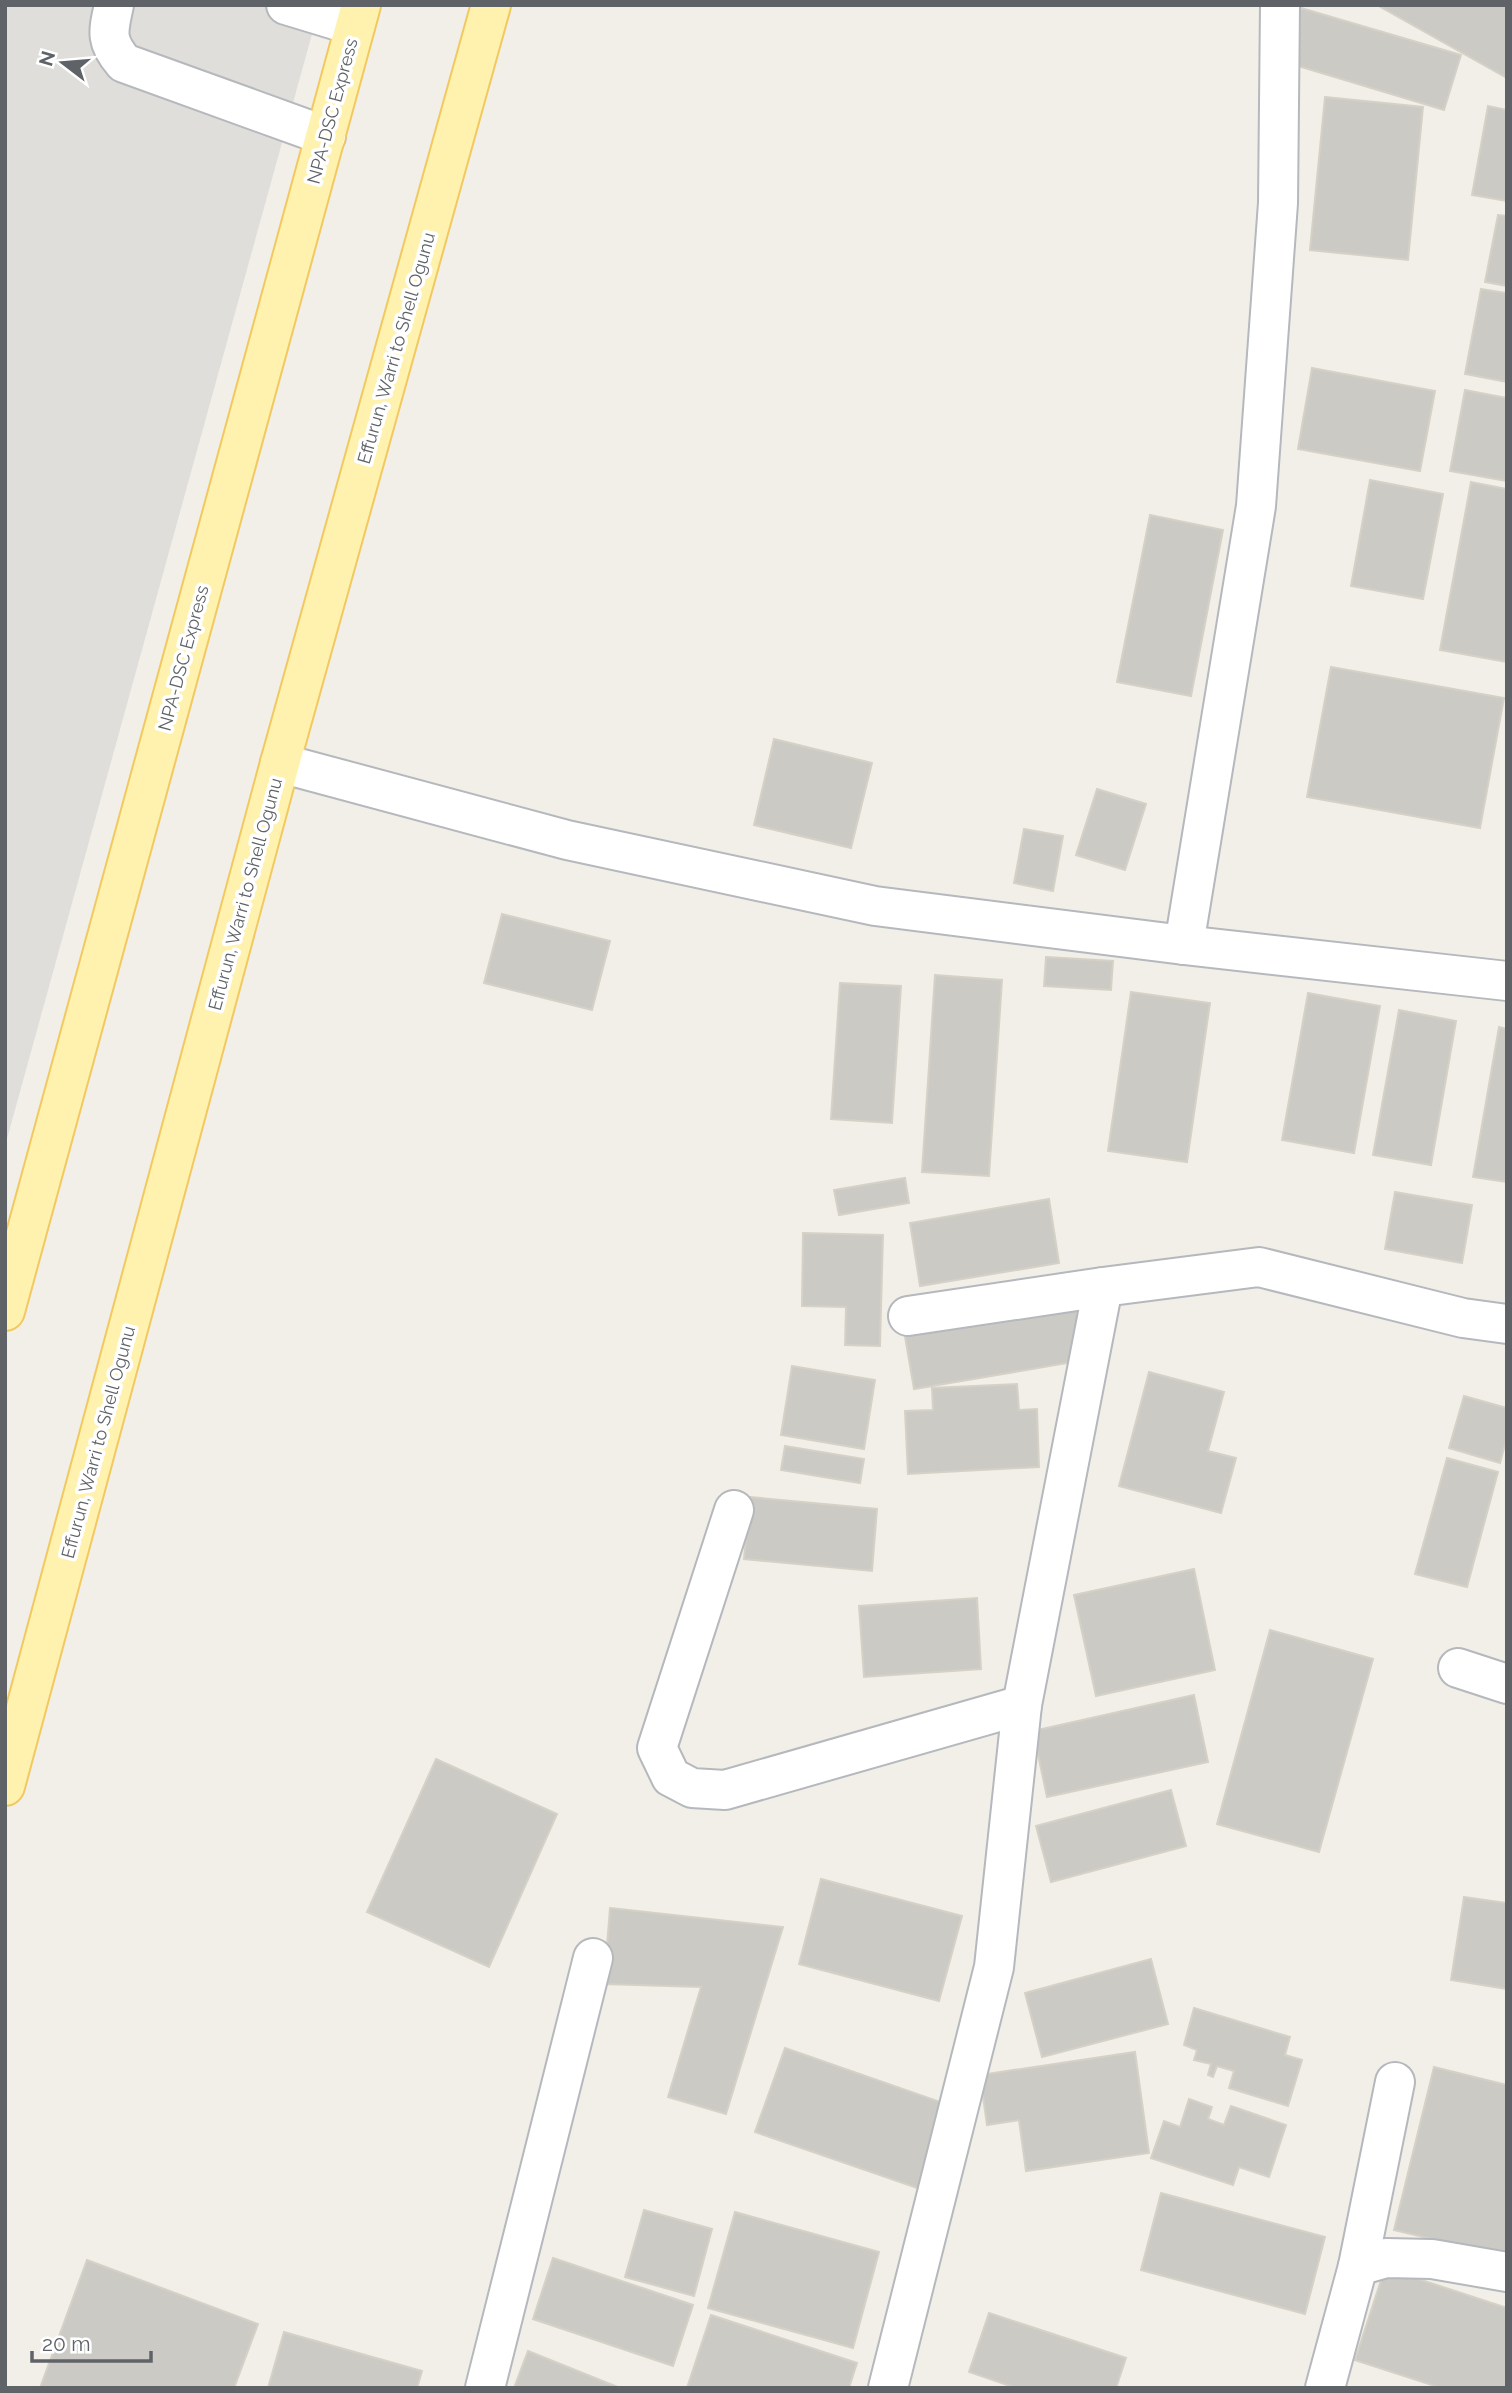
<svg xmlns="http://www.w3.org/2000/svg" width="1512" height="2393" font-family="Raleway,sans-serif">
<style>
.industrial{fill:#e0deda}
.building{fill:#cccac5;stroke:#d6d1c6;stroke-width:2}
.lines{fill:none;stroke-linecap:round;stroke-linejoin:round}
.minor-casing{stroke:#b5b8bc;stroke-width:42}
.major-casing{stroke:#f2c960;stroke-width:42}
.minor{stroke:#fff;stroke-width:38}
.major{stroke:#fff2af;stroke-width:38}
.labels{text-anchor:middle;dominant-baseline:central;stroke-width:7;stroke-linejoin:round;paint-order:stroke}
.street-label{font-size:18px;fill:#5f6368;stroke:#fff}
</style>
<rect width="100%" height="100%" fill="#f1efe8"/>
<polygon class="industrial" points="5,5 320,5 5,1146"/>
<g class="building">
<polygon points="1377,5 1507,5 1507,78"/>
<polygon points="1301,8 1461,55 1444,110 1285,62"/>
<polygon points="1325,97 1423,107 1408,260 1310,250"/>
<polygon points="1488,106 1507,110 1507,201 1472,195"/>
<polygon points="1498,215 1507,216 1507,286 1485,282"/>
<polygon points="1481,289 1507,293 1507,382 1465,374"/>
<polygon points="1312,368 1435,391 1420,471 1298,449"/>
<polygon points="1465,390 1507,398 1507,481 1450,471"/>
<polygon points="1370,480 1443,494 1423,599 1351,586"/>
<polygon points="1471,482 1507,489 1507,662 1440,650"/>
<polygon points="1150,515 1223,530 1191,696 1117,682"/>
<polygon points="1331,667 1504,698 1480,828 1307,797"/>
<polygon points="774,739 872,763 851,848 754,825"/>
<polygon points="1097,789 1146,804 1125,870 1076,855"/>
<polygon points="1024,829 1063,836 1053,891 1014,883"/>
<polygon points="502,914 610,941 592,1010 484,983"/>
<polygon points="1046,957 1113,961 1111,990 1044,986"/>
<polygon points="935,975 1002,980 989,1176 922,1172"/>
<polygon points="840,983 901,986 892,1123 831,1119"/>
<polygon points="1131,992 1210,1003 1187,1162 1108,1151"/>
<polygon points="1308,993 1380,1006 1354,1153 1282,1140"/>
<polygon points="1399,1010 1456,1021 1431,1165 1373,1155"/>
<polygon points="1499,1027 1507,1029 1507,1182 1473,1177"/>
<polygon points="905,1178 909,1203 839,1215 834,1190"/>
<polygon points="1395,1192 1472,1205 1462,1263 1385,1249"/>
<polygon points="1049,1199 1059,1263 920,1286 910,1223"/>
<polygon points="803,1233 883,1235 880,1346 845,1345 846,1307 802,1306"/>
<polygon points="1075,1296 1085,1360 914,1389 903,1325"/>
<polygon points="792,1366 875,1380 864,1449 781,1435"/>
<polygon points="1149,1372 1224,1392 1208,1451 1236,1458 1221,1513 1119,1486"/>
<polygon points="1017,1384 1019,1410 1037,1409 1039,1467 908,1474 905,1411 933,1410 932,1388"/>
<polygon points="1464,1396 1507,1408 1507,1437 1500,1463 1449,1448"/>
<polygon points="785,1446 864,1459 860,1483 781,1470"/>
<polygon points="1447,1458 1498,1472 1467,1587 1415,1574"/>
<polygon points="750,1497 877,1509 872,1571 744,1559"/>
<polygon points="1194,1569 1215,1670 1096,1696 1074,1595"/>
<polygon points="977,1598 981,1669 864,1677 859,1606"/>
<polygon points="1270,1630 1373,1659 1319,1852 1217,1824"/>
<polygon points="1194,1695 1208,1762 1047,1797 1033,1731"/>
<polygon points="436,1759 557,1814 489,1967 367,1912"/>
<polygon points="1171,1790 1186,1846 1051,1882 1036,1826"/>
<polygon points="821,1879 962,1916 939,2001 799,1964"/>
<polygon points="1464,1897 1507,1903 1507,1989 1451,1980"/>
<polygon points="610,1908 783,1927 726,2114 668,2097 701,1987 604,1984"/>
<polygon points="1151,1959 1168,2024 1042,2057 1025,1993"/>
<polygon points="1194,2008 1290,2037 1285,2055 1302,2060 1288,2106 1229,2088 1234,2071 1217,2066 1213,2077 1208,2075 1211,2064 1194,2060 1197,2050 1184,2045"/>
<polygon points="785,2048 952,2106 923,2190 755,2132"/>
<polygon points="1135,2052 1149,2153 1026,2171 1019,2120 987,2125 980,2075"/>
<polygon points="1434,2067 1507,2085 1507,2257 1394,2230"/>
<polygon points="1189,2099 1212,2107 1208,2119 1224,2125 1231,2106 1286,2125 1269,2177 1239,2167 1233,2185 1151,2158 1164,2121 1180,2127"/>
<polygon points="1161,2193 1325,2237 1305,2314 1141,2270"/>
<polygon points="644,2210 712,2229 694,2296 625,2277"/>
<polygon points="735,2212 879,2252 853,2348 708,2308"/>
<polygon points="553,2258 693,2305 673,2366 533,2319"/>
<polygon points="87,2260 258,2324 234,2388 40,2388"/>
<polygon points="1385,2268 1507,2308 1507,2388 1441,2388 1355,2360"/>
<polygon points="989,2313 1126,2358 1116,2388 1016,2388 969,2372"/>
<polygon points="711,2315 857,2363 849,2388 687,2388"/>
<polygon points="284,2332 422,2371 417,2388 268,2388"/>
<polygon points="528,2351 620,2388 514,2388"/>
</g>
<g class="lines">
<g class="minor-casing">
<g id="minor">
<path d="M114,5C108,32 105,41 124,63L326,136"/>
<polyline points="286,5 355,26"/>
<polyline points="280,763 567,840 875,906 1184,945 1507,981"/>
<polyline points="1184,945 1256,506 1278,203 1280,5"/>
<polyline points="908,1316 1103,1287 1259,1267 1463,1318 1507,1324"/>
<polyline points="734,1510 657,1748 671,1777 692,1788 725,1790 1022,1705"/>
<polyline points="1458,1668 1507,1684"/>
<polyline points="1358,2266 1395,2082"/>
<polyline points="485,2388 593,1958"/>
<polyline points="888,2388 994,1967 1022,1705 1103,1287"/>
<polyline points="1325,2388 1358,2266 1386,2258 1432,2259 1507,2272"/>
</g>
</g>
<g class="major-casing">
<g id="major">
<polyline points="5,1311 361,5"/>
<polyline points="5,1786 280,763 491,5"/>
</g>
</g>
<use href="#minor" class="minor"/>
<use href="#major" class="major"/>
</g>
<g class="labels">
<g class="street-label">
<text transform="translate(332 111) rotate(-75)">NPA-DSC Express</text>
<text transform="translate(396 348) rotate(-74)">Effurun, Warri to Shell Ogunu</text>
<text transform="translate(183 658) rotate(-75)">NPA-DSC Express</text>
<text transform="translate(245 894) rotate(-75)">Effurun, Warri to Shell Ogunu</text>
<text transform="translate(98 1442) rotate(-75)">Effurun, Warri to Shell Ogunu</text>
</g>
</g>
<rect width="1512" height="2393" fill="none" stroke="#5f6368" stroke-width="14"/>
<g transform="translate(63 63) rotate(286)" stroke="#ffffff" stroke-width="5" paint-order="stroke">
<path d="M0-5L12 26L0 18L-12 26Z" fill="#5f6368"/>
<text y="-10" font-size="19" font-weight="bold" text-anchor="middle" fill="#5f6368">N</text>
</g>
<path d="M32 2351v10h119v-10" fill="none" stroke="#5f6368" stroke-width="3.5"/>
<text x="42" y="2351" font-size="21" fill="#5f6368" stroke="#ffffff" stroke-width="5" paint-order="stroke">20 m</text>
</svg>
